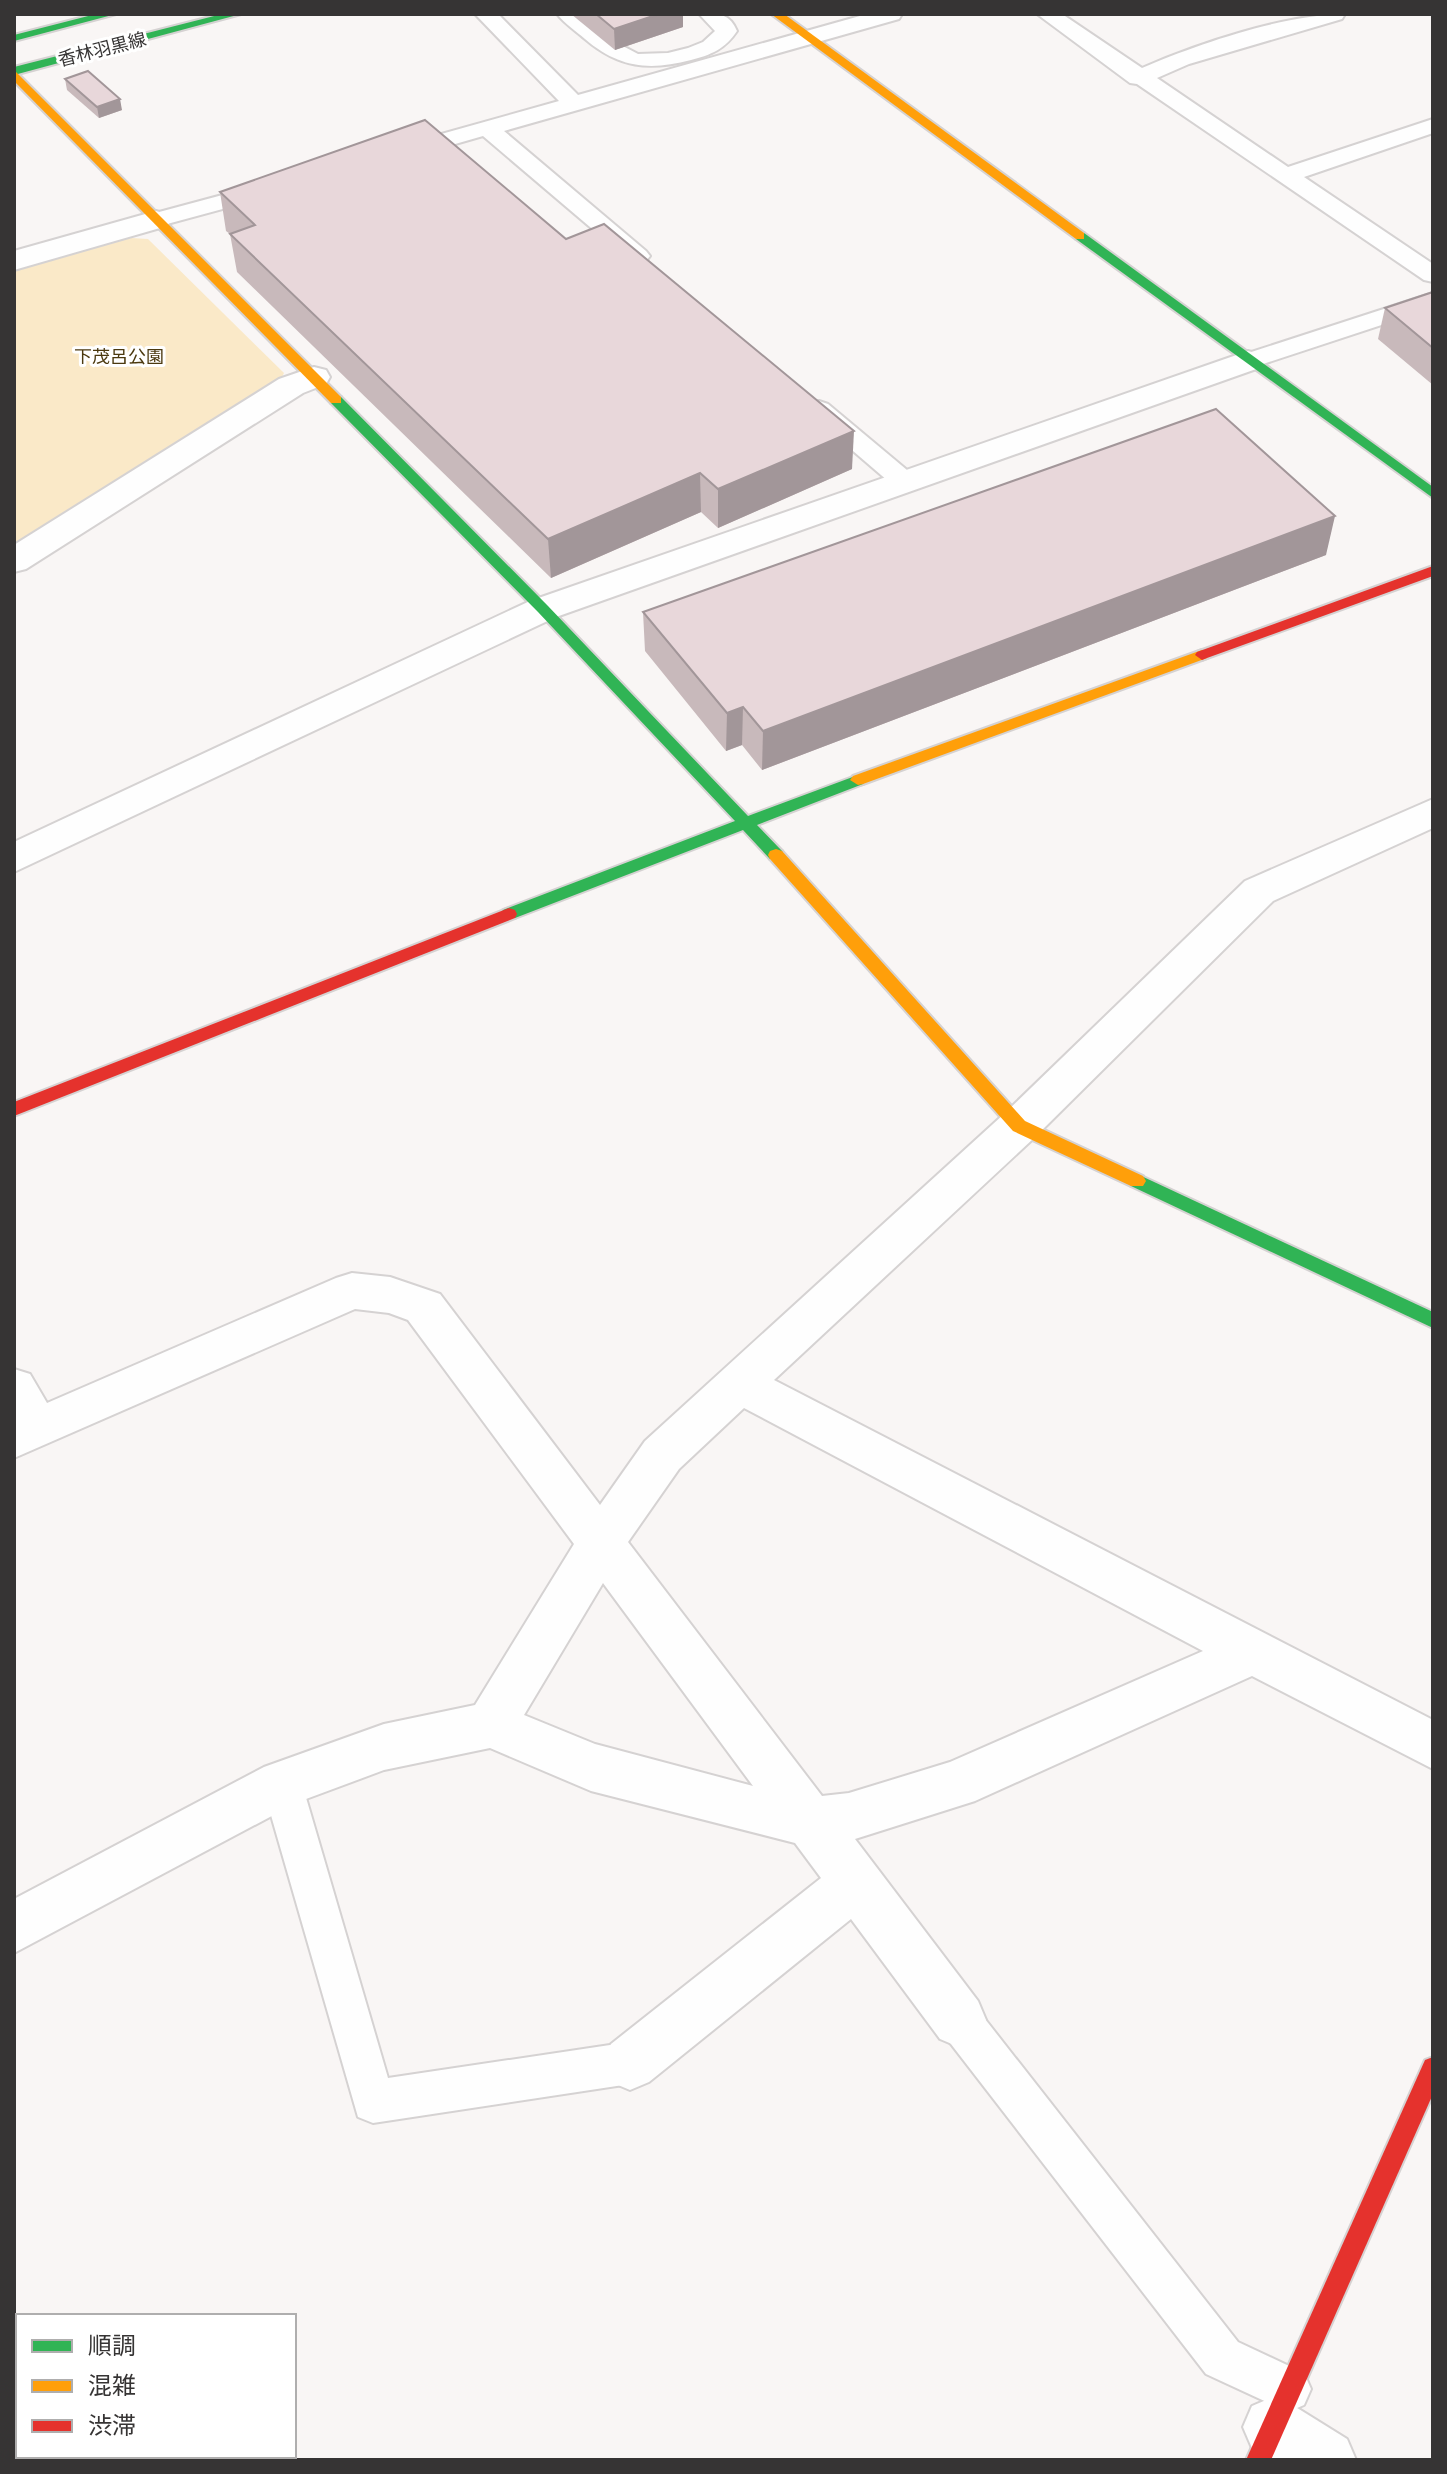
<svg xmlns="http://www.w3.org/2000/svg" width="1447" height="2474" font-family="'Titillium Web','Noto Sans JP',sans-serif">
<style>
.green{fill:#fae9c8}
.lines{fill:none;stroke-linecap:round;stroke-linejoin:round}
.lane-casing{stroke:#d5d2d2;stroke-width:4}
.street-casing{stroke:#d5d2d2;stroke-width:4}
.fast-casing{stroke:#d5d2d2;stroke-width:4}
.slow-casing{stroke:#d5d2d2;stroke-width:4}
.jam-casing{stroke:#d5d2d2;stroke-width:4}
.lane{fill:#fefefe;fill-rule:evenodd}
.street{fill:#fefefe;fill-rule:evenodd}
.fast{fill:#30b455;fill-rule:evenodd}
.slow{fill:#ff9f0a;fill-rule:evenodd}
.jam{fill:#e5322d;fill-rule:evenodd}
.wall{fill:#c8b9bb}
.shaded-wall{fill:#a29699}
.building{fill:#e8d7da;stroke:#a29699;stroke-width:2}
.labels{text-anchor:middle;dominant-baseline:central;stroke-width:6;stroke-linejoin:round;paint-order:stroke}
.far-street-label{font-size:18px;fill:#363434;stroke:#fff}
.far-park-label{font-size:18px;fill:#4b390f;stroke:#fff}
</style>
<rect width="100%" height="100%" fill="#f9f6f5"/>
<polygon class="green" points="131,238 148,239 284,373 279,383 14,545 14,271"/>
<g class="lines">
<g class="lane-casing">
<g id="lane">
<polygon points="475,14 498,14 578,95 867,14 902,14 899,19 504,131 646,251 650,256 646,261 630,261 483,136 403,159 395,157 392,152 395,147 559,101"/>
<path d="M557,14H581L619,44L638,54L668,53L688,48L703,42L715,31L699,14C718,14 729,12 737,31C725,49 711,55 691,60C649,71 619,68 585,39C576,31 565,24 557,14Z"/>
<path d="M1037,14H1062L1142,68C1197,44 1286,14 1345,14L1342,19L1189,64L1157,78L1288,167L1433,119V133L1304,177L1433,264V282L1424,280L1137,84L1130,83Z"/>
<polygon points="263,184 271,186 275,191 271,196 156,227 148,225 144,220 148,215"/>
<polygon points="1433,293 1433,308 1257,366 1239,366 1235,361 1239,356"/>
<polygon points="819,401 828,404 913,475 917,481 913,487 895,487 810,414 806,409 810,404"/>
<polygon points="282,1766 296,1771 302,1784 388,2078 630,2042 645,2048 651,2063 645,2078 630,2084 373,2123 358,2117 262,1784 268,1771"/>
<polygon points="959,1999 974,2005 1238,2342 1304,2373 1311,2389 1304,2405 1288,2412 1206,2374 944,2035 938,2020 944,2005"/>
</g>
</g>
<g class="street-casing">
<g id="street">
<polygon points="156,211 167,214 171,220 167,226 14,270 14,251"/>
<polygon points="1248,351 1259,354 1264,361 1259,368 556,617 14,872 14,842 530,601"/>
<polygon points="314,367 326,370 330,377 326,384 303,393 26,569 14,572 14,545 279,379"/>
<path d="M1433,799V828L1273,901L1034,1138L774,1380L1433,1720V1769L1252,1676L975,1801L855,1839L978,2001L986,2020L978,2039L959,2047L940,2039L851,1919L649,2082L630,2090L611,2082L603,2063L611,2044L821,1878L795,1843L591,1791L490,1748L384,1770L298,1802L14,1953V1899L264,1767L384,1724L475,1705L574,1544L408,1320L389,1313L355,1309L14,1458V1369L30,1374L47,1403L336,1278L352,1273L390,1277L440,1294L600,1505L645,1441L1004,1114L1245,881ZM744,1408L1203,1651L950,1762L849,1793L822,1796L628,1542L679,1469ZM603,1583L753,1786L595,1744L524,1715Z"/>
<polygon points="1273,2397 1294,2406 1347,2439 1356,2460 1271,2460 1252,2448 1243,2427 1252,2406"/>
</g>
</g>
<g class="fast-casing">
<g id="fast">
<polygon points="96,14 116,14 14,41 14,35"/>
<polygon points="222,14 241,14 14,75 14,67"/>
<polygon points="1076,233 1084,233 1433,487 1433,498 1076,239"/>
<polygon points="336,396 341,397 548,606 748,816 858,775 866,780 863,784 757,825 782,851 784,855 782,859 770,859 743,830 515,918 503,918 501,914 503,910 735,821 538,612 331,403 331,397"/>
<polygon points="1137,1174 1433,1312 1433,1328 1131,1186 1128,1181 1131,1176"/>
</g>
</g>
<g class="slow-casing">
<g id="slow">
<polygon points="771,14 784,14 1084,233 1084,239 1076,239"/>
<polygon points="14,70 341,397 341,403 331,403 14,81"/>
<polygon points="1202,650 1207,652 1207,658 863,784 858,785 850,780 853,776"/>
<polygon points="776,849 782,851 1025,1121 1143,1176 1146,1181 1143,1186 1131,1186 1013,1131 770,859 768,855 770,851"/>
</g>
</g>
<g class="jam-casing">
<g id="jam">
<polygon points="1433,566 1433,576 1207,658 1202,660 1195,655 1197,652"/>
<polygon points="509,908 515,910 517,914 515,918 14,1116 14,1102"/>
<polygon points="1433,2057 1433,2094 1271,2460 1246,2460 1425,2060"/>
</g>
</g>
<use href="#lane" class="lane"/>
<use href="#street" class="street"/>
<use href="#fast" class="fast"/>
<use href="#slow" class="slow"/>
<use href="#jam" class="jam"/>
</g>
<g class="wall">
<polygon points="571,14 683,14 683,27 615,50"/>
<polygon points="65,79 122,110 99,118 67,90"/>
<polygon points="220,192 566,239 852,469 718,528 701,512 551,578 237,272 230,234 226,231"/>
<polygon points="1433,292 1433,385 1378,339 1385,308"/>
<polygon points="1326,555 762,770 742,745 726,751 645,651 643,612"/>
</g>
<g class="shaded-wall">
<polygon points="659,14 683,14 683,27 615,50 614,29"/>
<polygon points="120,99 122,110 99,118 97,107"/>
<polygon points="854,431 852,469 718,528 718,489"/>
<polygon points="700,473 701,512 551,578 548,539"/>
<polygon points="1335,516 1326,555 762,770 763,731"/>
<polygon points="743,707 742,745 726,751 727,713"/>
</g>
<g class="building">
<polygon points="596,14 659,14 614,29"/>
<polygon points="88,71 120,99 97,107 65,79"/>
<polygon points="425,120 566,239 604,224 854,431 718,489 700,473 548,539 230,234 255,225 220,192"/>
<polygon points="1433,292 1433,348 1385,308"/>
<polygon points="1216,409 1335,516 763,731 743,707 727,713 643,612"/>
</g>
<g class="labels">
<g class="far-street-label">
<text transform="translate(102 49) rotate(-14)">香林羽黒線</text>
</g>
<g class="far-park-label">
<text x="119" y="356">下茂呂公園</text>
</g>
</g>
<rect width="1447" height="2474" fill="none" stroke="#363434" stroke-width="32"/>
<rect x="16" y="2314" width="280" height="144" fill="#ffffff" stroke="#afaeae" stroke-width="2"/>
<rect x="32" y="2340" width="40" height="12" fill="#30b455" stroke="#afaeae" stroke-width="2"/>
<text x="88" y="2354" font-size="24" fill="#363434">順調</text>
<rect x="32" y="2380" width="40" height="12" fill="#ff9f0a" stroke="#afaeae" stroke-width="2"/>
<text x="88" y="2394" font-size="24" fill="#363434">混雑</text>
<rect x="32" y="2420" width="40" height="12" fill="#e5322d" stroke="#afaeae" stroke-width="2"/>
<text x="88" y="2434" font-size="24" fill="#363434">渋滞</text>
</svg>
